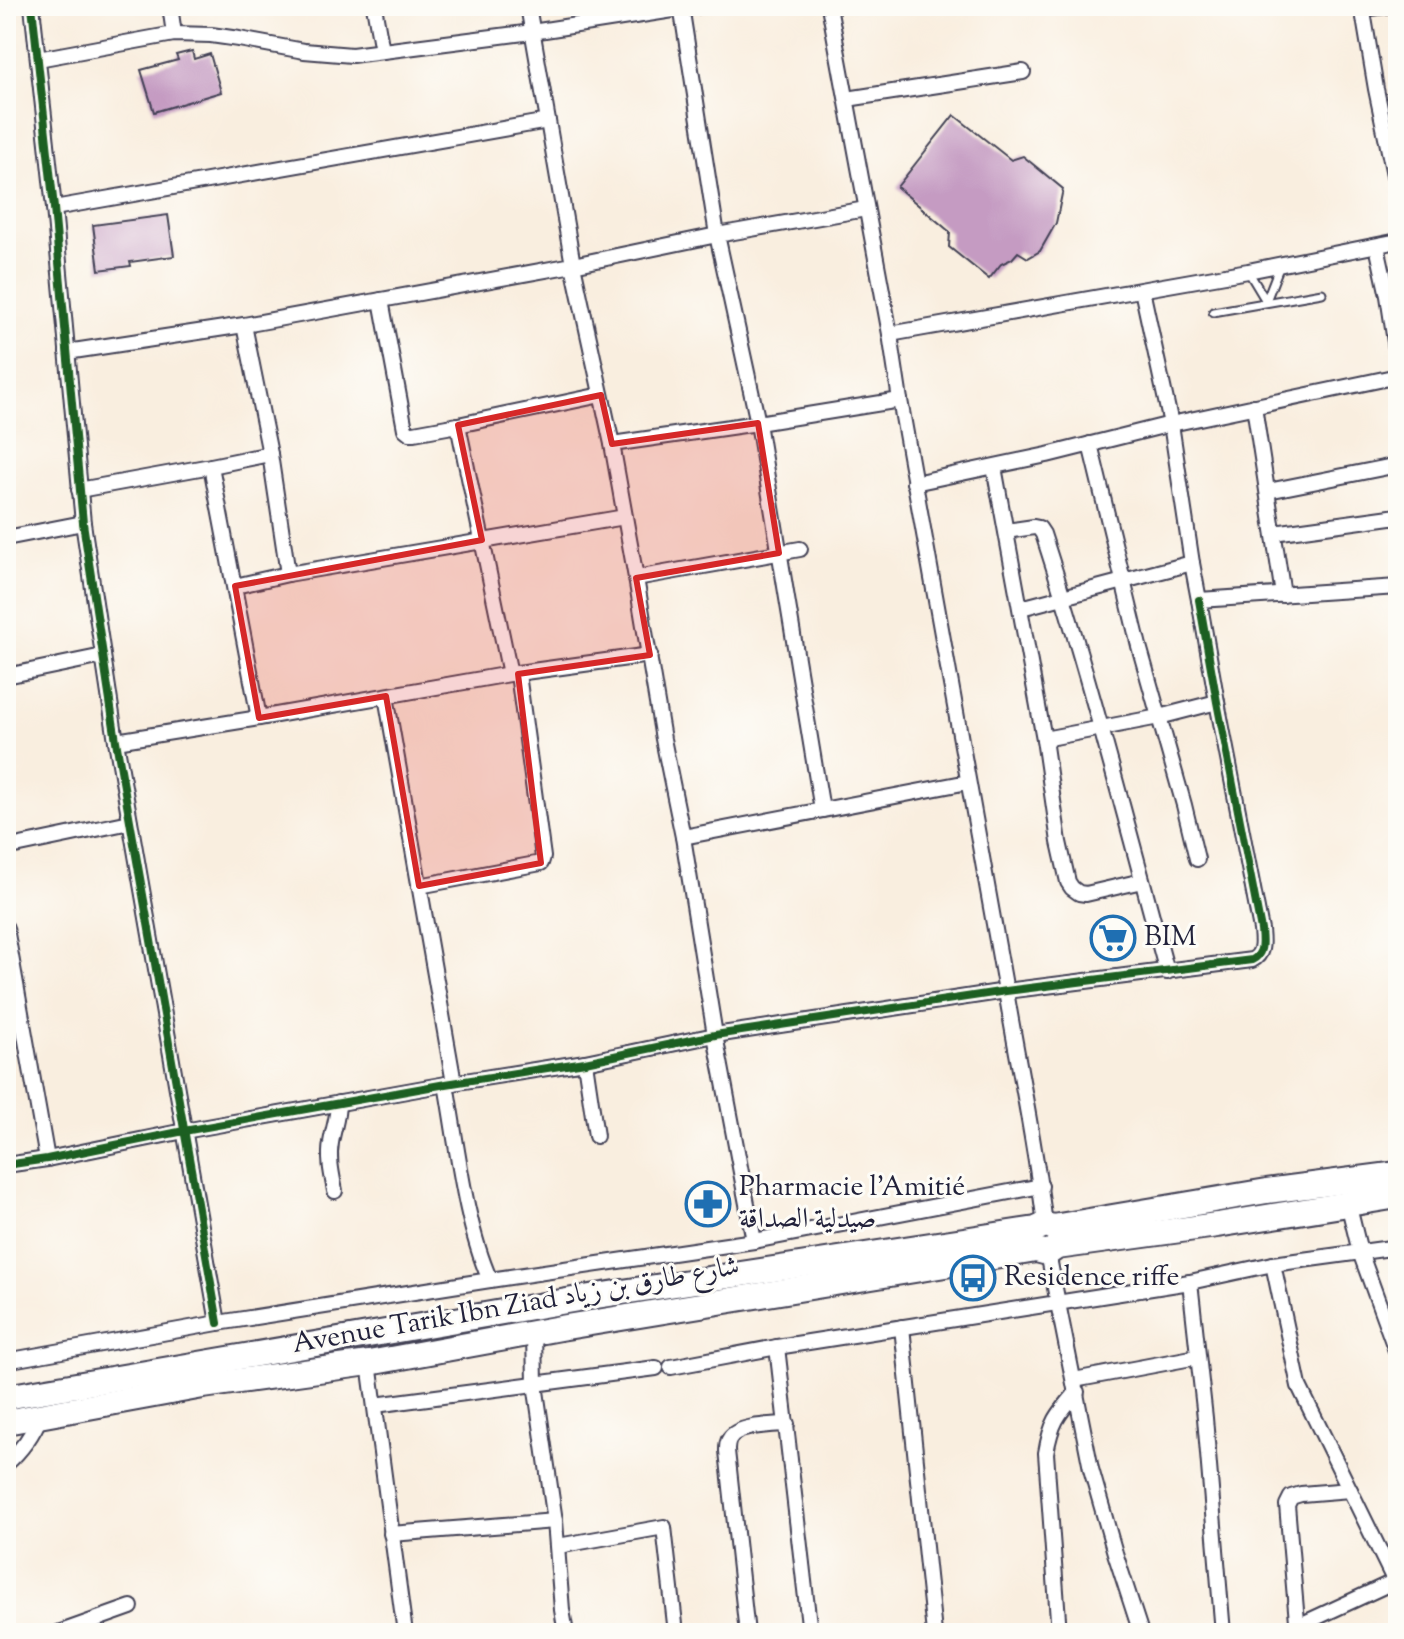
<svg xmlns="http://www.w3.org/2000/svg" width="1404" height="1639" font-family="'Sorts Mill Goudy',Amiri,serif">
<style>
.building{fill:#c59bc2}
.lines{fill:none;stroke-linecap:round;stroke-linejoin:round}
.lane-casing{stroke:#424154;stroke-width:11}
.street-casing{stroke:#424154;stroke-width:18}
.primary-casing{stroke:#424154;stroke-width:28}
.lane{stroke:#fff;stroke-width:7}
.street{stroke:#fff;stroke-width:14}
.primary{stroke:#fff;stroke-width:24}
.cycleway-casing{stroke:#fdfcf7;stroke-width:13}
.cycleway{stroke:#1b5e20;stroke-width:8}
.marked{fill:#d62828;fill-opacity:0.2;stroke:#d62828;stroke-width:6;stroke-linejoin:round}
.labels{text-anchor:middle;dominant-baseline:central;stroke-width:6;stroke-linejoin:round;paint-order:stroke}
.poi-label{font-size:28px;fill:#22223b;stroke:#fdfcf7;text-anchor:start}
.street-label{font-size:28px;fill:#22223b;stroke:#fdfcf7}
</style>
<rect width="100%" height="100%" fill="#fdfcf7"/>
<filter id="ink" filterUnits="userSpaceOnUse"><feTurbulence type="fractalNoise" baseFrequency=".0125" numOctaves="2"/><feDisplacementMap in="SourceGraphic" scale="16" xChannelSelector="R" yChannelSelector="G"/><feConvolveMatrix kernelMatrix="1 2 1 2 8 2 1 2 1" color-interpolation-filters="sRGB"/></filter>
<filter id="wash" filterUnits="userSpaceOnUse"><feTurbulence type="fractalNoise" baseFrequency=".006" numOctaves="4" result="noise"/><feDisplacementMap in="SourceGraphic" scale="32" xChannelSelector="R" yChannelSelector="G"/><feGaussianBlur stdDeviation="1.8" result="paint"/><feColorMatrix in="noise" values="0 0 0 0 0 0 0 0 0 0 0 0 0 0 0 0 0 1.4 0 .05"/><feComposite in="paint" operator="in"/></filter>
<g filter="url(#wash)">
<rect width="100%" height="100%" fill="#f9eedf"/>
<g id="blocks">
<g class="building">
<polygon points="192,51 194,59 210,54 221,92 154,112 141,70 178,60 176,55"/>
<polygon points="954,115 1011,160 1023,156 1063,189 1056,223 1040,251 1028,258 1018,252 1012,259 1001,264 989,279 949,247 950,232 897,187"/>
<polygon points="168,215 174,256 130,262 131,266 99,270 93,225"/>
<polygon points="1123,931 1124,942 1105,946 1100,934"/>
</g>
</g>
</g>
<g filter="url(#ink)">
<use href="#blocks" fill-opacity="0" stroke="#424154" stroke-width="2"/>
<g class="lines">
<g class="lane-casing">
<g id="lane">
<polyline points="1248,271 1266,301 1280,265"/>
<polyline points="1213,312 1322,293"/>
</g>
</g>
<g class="street-casing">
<g id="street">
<polyline points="32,6 54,208 83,523 116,741 218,1323"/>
<polyline points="170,6 174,34"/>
<polyline points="374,6 382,51"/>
<polyline points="528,6 573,265 612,444 636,578 663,739 683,837 715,1035 754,1241"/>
<polyline points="681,6 717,235 758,423 822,810"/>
<path d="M829,6L890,334L900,400L1006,991C1019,1069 1036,1147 1045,1225"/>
<polyline points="1362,6 1376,89 1398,194"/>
<polyline points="1363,9 1386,6"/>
<polyline points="38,59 174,34 211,35 239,39 304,51 352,55 532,32 699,6"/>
<polyline points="847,99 1023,72"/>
<polyline points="54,208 548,121"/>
<polyline points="1377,246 1388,296 1398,362"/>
<polyline points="1142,290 1171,424 1192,563 1199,600 1398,587"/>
<polyline points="381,300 405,429 410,433 414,433 458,425 510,674"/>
<polyline points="244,325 270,454 288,574"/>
<polyline points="890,334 1248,271 1398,241"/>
<polyline points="67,352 244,325 573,265 717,235 866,209"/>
<polyline points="1254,406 1283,595"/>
<polyline points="458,425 601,395"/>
<polyline points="612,444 758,423 900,400"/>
<polyline points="1090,444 1139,646 1184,805 1197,859"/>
<polyline points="211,466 259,718"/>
<polyline points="994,467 1044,739 1059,842 1068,882 1072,888 1079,893 1086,894 1142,881"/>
<polyline points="914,483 1047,455 1171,424 1398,376"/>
<polyline points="79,490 211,466 270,454"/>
<polyline points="1268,491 1398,465"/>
<path d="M1006,531L1034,527L1039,528L1043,534C1090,678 1127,825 1167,972"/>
<polyline points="1274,533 1398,516"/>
<polyline points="6,538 83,523"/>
<polyline points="636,578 800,549"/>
<polyline points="235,586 288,574 625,517"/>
<polyline points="1021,608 1192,563"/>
<polyline points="6,676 103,656"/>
<polyline points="386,696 454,1083"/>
<polyline points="1044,739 1159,717 1217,702"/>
<polyline points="116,741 259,718 510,674 650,655"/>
<polyline points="683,837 968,782"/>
<polyline points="6,848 130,822"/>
<polyline points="419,886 541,863 543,857 518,674"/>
<polyline points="6,928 47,1159"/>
<polyline points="585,1062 596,1136"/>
<path d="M446,1084C457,1145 465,1224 490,1280"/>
<path d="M6,1165L47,1159L184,1131L446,1084L585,1062L715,1035L1006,991L1252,960C1264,954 1262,942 1261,930L1217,702L1199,600"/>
<path d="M335,1191C332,1175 328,1159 331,1143C333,1129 338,1118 338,1103"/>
<polyline points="1348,1203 1360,1252 1398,1356"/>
<polyline points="1048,1253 1091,1469 1115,1553 1141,1633"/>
<polyline points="1273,1264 1299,1386 1398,1588"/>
<polyline points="1190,1282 1205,1418 1223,1633"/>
<polyline points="902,1327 934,1633"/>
<polyline points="534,1333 535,1384 555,1521 562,1610 566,1633"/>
<polyline points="777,1347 810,1633"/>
<polyline points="6,1361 218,1323 490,1280 754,1241 1041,1186"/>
<polyline points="369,1363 405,1633"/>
<polyline points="671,1367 777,1347 1190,1282 1273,1264 1398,1247"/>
<polyline points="1074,1380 1197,1357"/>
<polyline points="375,1405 656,1368"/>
<path d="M6,1464C22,1450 33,1434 41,1415"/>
<polyline points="391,1534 555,1521"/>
<polyline points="558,1546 664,1527 676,1633"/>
<polyline points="1298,1626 1395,1581"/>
<polyline points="58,1633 131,1607"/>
<path d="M747,1633L727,1451C727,1446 727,1442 730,1438C738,1425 773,1425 787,1424"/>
<path d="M1059,1633L1046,1453C1051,1423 1057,1415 1077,1392"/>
<polyline points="1298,1633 1287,1505 1291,1497 1301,1494 1350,1490"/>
</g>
</g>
<g class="primary-casing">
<g id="primary">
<polyline points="6,1397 590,1297 1036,1229 1045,1225 1053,1227 1267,1191 1398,1174"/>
<polyline points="6,1422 203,1386 369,1363 560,1328 1036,1250 1048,1253 1057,1247 1217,1225 1398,1196"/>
</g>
</g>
<use href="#lane" class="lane"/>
<use href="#street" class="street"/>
<use href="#primary" class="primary"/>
<g class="cycleway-casing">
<g id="cycleway">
<polyline points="32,6 54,208 83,523 116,741 218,1323"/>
<path d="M6,1165L47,1159L184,1131L446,1084L585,1062L715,1035L1006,991L1252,960C1264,954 1262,942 1261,930L1217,702L1199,600"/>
</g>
</g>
<use href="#cycleway" class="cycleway"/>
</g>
</g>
<path class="marked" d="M601,395L612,444L758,423L779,553L636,578L650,655L518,674L541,863L419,886L386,696L259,718L235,586L482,540L458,425Z"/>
<defs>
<g id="supermarket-ring" transform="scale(2.3)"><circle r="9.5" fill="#fdfcf7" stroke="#1f6fb2" stroke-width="1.5"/><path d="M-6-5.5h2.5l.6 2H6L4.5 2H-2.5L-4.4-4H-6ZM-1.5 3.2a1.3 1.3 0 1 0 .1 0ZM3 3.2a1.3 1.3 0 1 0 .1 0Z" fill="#1f6fb2"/></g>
<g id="pharmacy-ring" transform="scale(2.3)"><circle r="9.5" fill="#fdfcf7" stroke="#1f6fb2" stroke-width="1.5"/><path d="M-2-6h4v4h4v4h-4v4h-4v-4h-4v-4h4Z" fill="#1f6fb2"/></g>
<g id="bus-ring" transform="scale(2.3)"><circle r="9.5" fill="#fdfcf7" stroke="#1f6fb2" stroke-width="1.5"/><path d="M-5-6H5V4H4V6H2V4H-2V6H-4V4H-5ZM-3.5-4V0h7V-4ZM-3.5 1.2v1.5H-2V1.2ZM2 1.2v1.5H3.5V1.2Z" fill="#1f6fb2"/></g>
</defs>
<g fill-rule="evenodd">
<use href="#supermarket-ring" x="1113" y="938"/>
<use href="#pharmacy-ring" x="708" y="1204"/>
<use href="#bus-ring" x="973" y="1278"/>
</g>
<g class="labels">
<g class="poi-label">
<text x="1144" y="938">BIM</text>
<text x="739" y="1188">Pharmacie l'Amitié<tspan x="739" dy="32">صيدلية الصداقة</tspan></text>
<text x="1004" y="1278">Residence riffe</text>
</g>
<g class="street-label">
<text transform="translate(516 1306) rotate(-10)">Avenue Tarik Ibn Ziad شارع طارق بن زياد</text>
</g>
</g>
<rect width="1404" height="1639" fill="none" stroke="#fdfcf7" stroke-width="32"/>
</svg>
